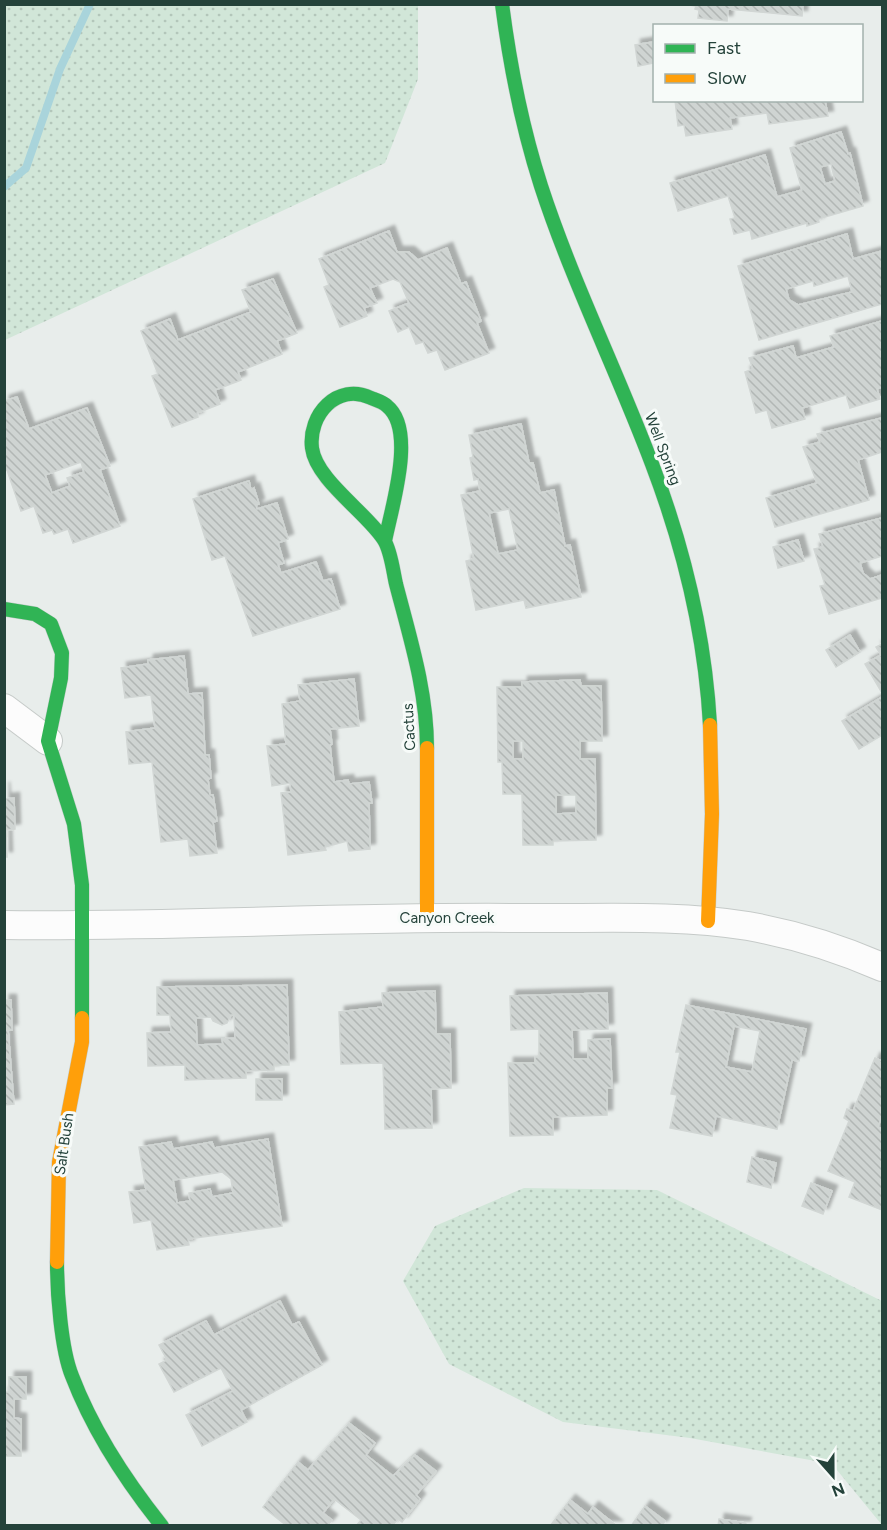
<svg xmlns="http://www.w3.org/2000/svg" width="887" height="1530" font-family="Figtree,sans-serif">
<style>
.grass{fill:url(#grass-dots)}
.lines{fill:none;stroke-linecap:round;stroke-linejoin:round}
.stream{stroke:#a9d4db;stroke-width:8}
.building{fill:url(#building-back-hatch);stroke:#d1d6d4;stroke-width:1.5;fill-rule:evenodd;filter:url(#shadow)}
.street-casing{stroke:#c5cac8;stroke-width:30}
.fast-casing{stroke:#c3cbc8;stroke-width:15}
.slow-casing{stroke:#c3cbc8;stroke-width:15}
.street{stroke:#fcfcfc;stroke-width:28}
.fast{stroke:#30b455;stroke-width:14}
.slow{stroke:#ff9f0a;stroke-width:14}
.labels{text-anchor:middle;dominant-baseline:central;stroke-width:6;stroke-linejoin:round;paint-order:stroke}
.street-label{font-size:15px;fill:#24423a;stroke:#f7fbf9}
</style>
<defs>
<pattern id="grass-dots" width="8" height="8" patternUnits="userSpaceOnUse" patternTransform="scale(1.5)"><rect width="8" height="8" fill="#d1e6d8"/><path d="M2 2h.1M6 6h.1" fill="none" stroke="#b3c6ba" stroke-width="1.8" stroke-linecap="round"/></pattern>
<pattern id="building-back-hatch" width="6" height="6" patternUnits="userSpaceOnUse" patternTransform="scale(1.5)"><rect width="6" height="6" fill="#cfd4d2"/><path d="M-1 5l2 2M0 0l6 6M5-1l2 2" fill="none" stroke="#b2b7b5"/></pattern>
<filter id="shadow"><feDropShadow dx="5.5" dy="-5.5" stdDeviation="1.5" flood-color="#0004"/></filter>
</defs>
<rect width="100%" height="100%" fill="#e8edeb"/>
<g class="grass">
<polygon points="4,5 418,5 418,79 385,163 5,340"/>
<polygon points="524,1188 657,1190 882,1301 882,1525 832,1464 690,1438 563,1422 449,1364 403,1281 435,1226"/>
</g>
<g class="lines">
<polyline class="stream" points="4,187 26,168 60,69 90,4"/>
</g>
<g class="building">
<polygon points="803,4 802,16 728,9 727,21 698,18 699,10 695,9 696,6 689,5"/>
<polygon points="654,42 654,63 638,66 635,45"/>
<polygon points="675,100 825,100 828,116 769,124 767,113 730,118 732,129 686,136 684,125 678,126"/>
<path d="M841,132L848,154L850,153L863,206L818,219L819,222L807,226V223L752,239L750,230L734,234L730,219L735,218L728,196L678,211L670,183L765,155L777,197L802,190L790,148ZM831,164L835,181L825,184L820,167Z"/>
<polygon points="389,231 397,252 409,252 418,260 447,248 461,284 466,282 481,321 477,323 489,353 445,370 437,350 428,353 423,342 416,344 409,327 398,332 389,311 409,303 400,282 393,279 370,288 377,303 364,308 367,316 340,327 324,287 329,285 319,259"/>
<path d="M847,234L853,259L882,251V304L759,340L738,266ZM848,276L852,292L798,305L789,300L786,289L813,281L814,286Z"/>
<polygon points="273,279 297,333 277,341 282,354 238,372 241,380 215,390 220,404 197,413 198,417 172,427 152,376 158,374 141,331 170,319 178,340 251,312 242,290"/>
<polygon points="882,321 882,387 877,389 880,399 850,408 846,395 802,408 805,419 772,428 767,410 756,413 745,372 753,369 749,358 793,346 796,358 834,347 830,336"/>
<path d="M17,397L29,429L87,408L110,466L100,470L120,526L73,543L68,529L54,534L52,530L43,533L34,506L21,511L7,470L4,471V401ZM81,462L84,472L67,478L70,486L52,493L45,475Z"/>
<polygon points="882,418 882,452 858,460 869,500 775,527 766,498 817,483 803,447 820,442 817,434"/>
<path d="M521,424L529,463H533L540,493L554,490L565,546L570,545L581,597L526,608L524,600L476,610L466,561L474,559L461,495L480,491L478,479L474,480L470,458L473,457L469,435ZM509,509L518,550L498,554L489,513Z"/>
<polygon points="249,481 251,490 254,488 259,504 256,505 257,509 277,503 288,539 278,543 284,563 278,565 281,573 316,562 323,581 331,579 340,609 253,636 225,556 212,560 193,499"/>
<polygon points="882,518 882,556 860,563 863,573 870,579 882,575 882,598 829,614 820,586 825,585 814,549 823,547 819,534"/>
<polygon points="798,540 804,561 778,568 773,547"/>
<polygon points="850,635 860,652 836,667 826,650"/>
<polygon points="882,644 882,693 865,664 881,655 876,647"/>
<polygon points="184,656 188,694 202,693 205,755 209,755 211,778 208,779 210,795 213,795 217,821 213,822 217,853 190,856 188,839 161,842 152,762 129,764 126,732 155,728 151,695 125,698 121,668 148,664 148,660"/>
<polygon points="354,679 359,726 330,729 332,744 330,745 334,782 348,780 349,784 369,782 372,803 369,803 370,849 349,851 347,841 325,847 326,850 288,855 281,793 291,792 290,783 272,786 267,746 286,744 282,704 300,701 298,685"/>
<path d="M580,680L581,686H601L602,741H580V759H595L596,840L553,841V845H523L522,794H503L502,762H498L497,687H522V682ZM513,741H523V759H513ZM556,795H576V813L556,814Z"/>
<polygon points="882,697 882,735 859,749 842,721"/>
<polygon points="4,787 5,799 14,798 15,829 6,830 7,857 4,857"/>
<path d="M287,985L289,1065H274V1070L246,1071V1078L185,1080V1065L148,1066L147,1033L171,1032L170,1015H157V987ZM231,1015H234L235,1038L222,1039L223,1044L197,1045L196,1018L211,1017L213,1021L222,1025L227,1023Z"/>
<polygon points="435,991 436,1034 450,1034 451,1088 431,1089 432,1128 385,1129 383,1063 341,1064 339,1012 383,1007 382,993"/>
<polygon points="607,993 608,1029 572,1030 573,1059 588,1059 588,1040 610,1039 612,1088 607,1088 607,1115 553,1117 553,1135 510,1136 508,1063 535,1063 535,1057 539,1057 539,1029 511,1030 510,996"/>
<polygon points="4,1000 11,1000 12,1030 8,1030 14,1104 4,1105"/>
<path d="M686,1005L806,1029L799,1061L792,1060L777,1129L716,1116L712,1136L670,1128L677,1095L671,1094L680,1052H676ZM734,1026L760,1031L752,1072L726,1067Z"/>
<polygon points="875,1058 882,1061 882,1115 878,1127 882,1129 882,1210 849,1197 855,1182 828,1171 849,1121 844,1118 847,1109 853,1111"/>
<rect x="256" y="1079" width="26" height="21"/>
<path d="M268,1139L282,1226L188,1239L189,1245L157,1250L151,1220L134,1223L129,1192L146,1190L139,1147L171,1142L173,1149L212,1142L214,1148ZM222,1172L231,1179L233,1193L212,1197L210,1189L189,1193L190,1201L177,1203L173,1180Z"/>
<polygon points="752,1157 776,1163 771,1188 747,1182"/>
<polygon points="811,1183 832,1191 823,1214 802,1206"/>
<polygon points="280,1301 292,1325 299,1322 322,1365 241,1410 247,1422 202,1446 186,1415 233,1391 221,1368 174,1392 159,1364 167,1360 159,1345 206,1321 214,1335"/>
<polygon points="9,1377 26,1377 26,1399 14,1399 14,1418 21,1419 21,1456 4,1456 4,1392 9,1392"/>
<polygon points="349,1423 375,1443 366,1455 393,1476 415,1455 436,1471 416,1495 420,1499 402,1522 398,1519 392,1526 356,1526 361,1520 334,1499 323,1513 332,1520 327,1526 287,1526 263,1507 298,1462 308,1470"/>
<polygon points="570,1500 588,1514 593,1507 617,1526 550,1526"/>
<polygon points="645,1506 665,1521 662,1526 631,1526"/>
<polygon points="719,1519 746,1523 745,1526 718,1526"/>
</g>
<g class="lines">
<g class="street-casing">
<g id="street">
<polyline points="4,708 48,741"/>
<path d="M4,925C177,927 349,916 522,918C597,919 674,914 748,926C793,934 841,949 882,967"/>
</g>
</g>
<g class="fast-casing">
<g id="fast">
<path d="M502,4C510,66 522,127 541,186C572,281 617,371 652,464C684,548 705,635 710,725"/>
<path d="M385,541C391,509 417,430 387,406C383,402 376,400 371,398C337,382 308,415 312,448C316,480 367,513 384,540C391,551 393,571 396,584C410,638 427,691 427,748"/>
<polyline points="4,609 35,614 51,624 62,653 61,678 48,741 74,824 82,885 82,1018"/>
<path d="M57,1262C57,1292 61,1349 72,1376C93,1431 126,1481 162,1526"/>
</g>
</g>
<g class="slow-casing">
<g id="slow">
<polyline points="427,748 427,917"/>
<polyline points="708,921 712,814 710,725"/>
<polyline points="57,1262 59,1162 82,1042 82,1018"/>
</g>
</g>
<use href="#street" class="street"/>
<use href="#fast" class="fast"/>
<use href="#slow" class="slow"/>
</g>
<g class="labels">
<g class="street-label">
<text transform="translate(663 449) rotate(69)">Well Spring</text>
<text transform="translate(409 727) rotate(-93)">Cactus</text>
<text x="447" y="918">Canyon Creek</text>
<text transform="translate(64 1144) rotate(-82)">Salt Bush</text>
</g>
</g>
<rect width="887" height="1530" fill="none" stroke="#24423a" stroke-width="12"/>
<rect x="653" y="24" width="210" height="78" fill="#f7fbf9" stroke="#a3b1ad" stroke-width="1.5"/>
<rect x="665" y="44" width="30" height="9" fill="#30b455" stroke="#a3b1ad" stroke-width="1.5"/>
<text x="707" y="54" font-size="18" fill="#24423a">Fast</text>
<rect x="665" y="74" width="30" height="9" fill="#ff9f0a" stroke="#a3b1ad" stroke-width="1.5"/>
<text x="707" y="84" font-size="18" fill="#24423a">Slow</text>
<g transform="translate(833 1476) rotate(159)" stroke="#f7fbf9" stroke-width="4.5" paint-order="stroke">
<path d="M0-4.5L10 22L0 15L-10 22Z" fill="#24423a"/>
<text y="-9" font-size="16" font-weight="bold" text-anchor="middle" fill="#24423a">N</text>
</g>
</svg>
